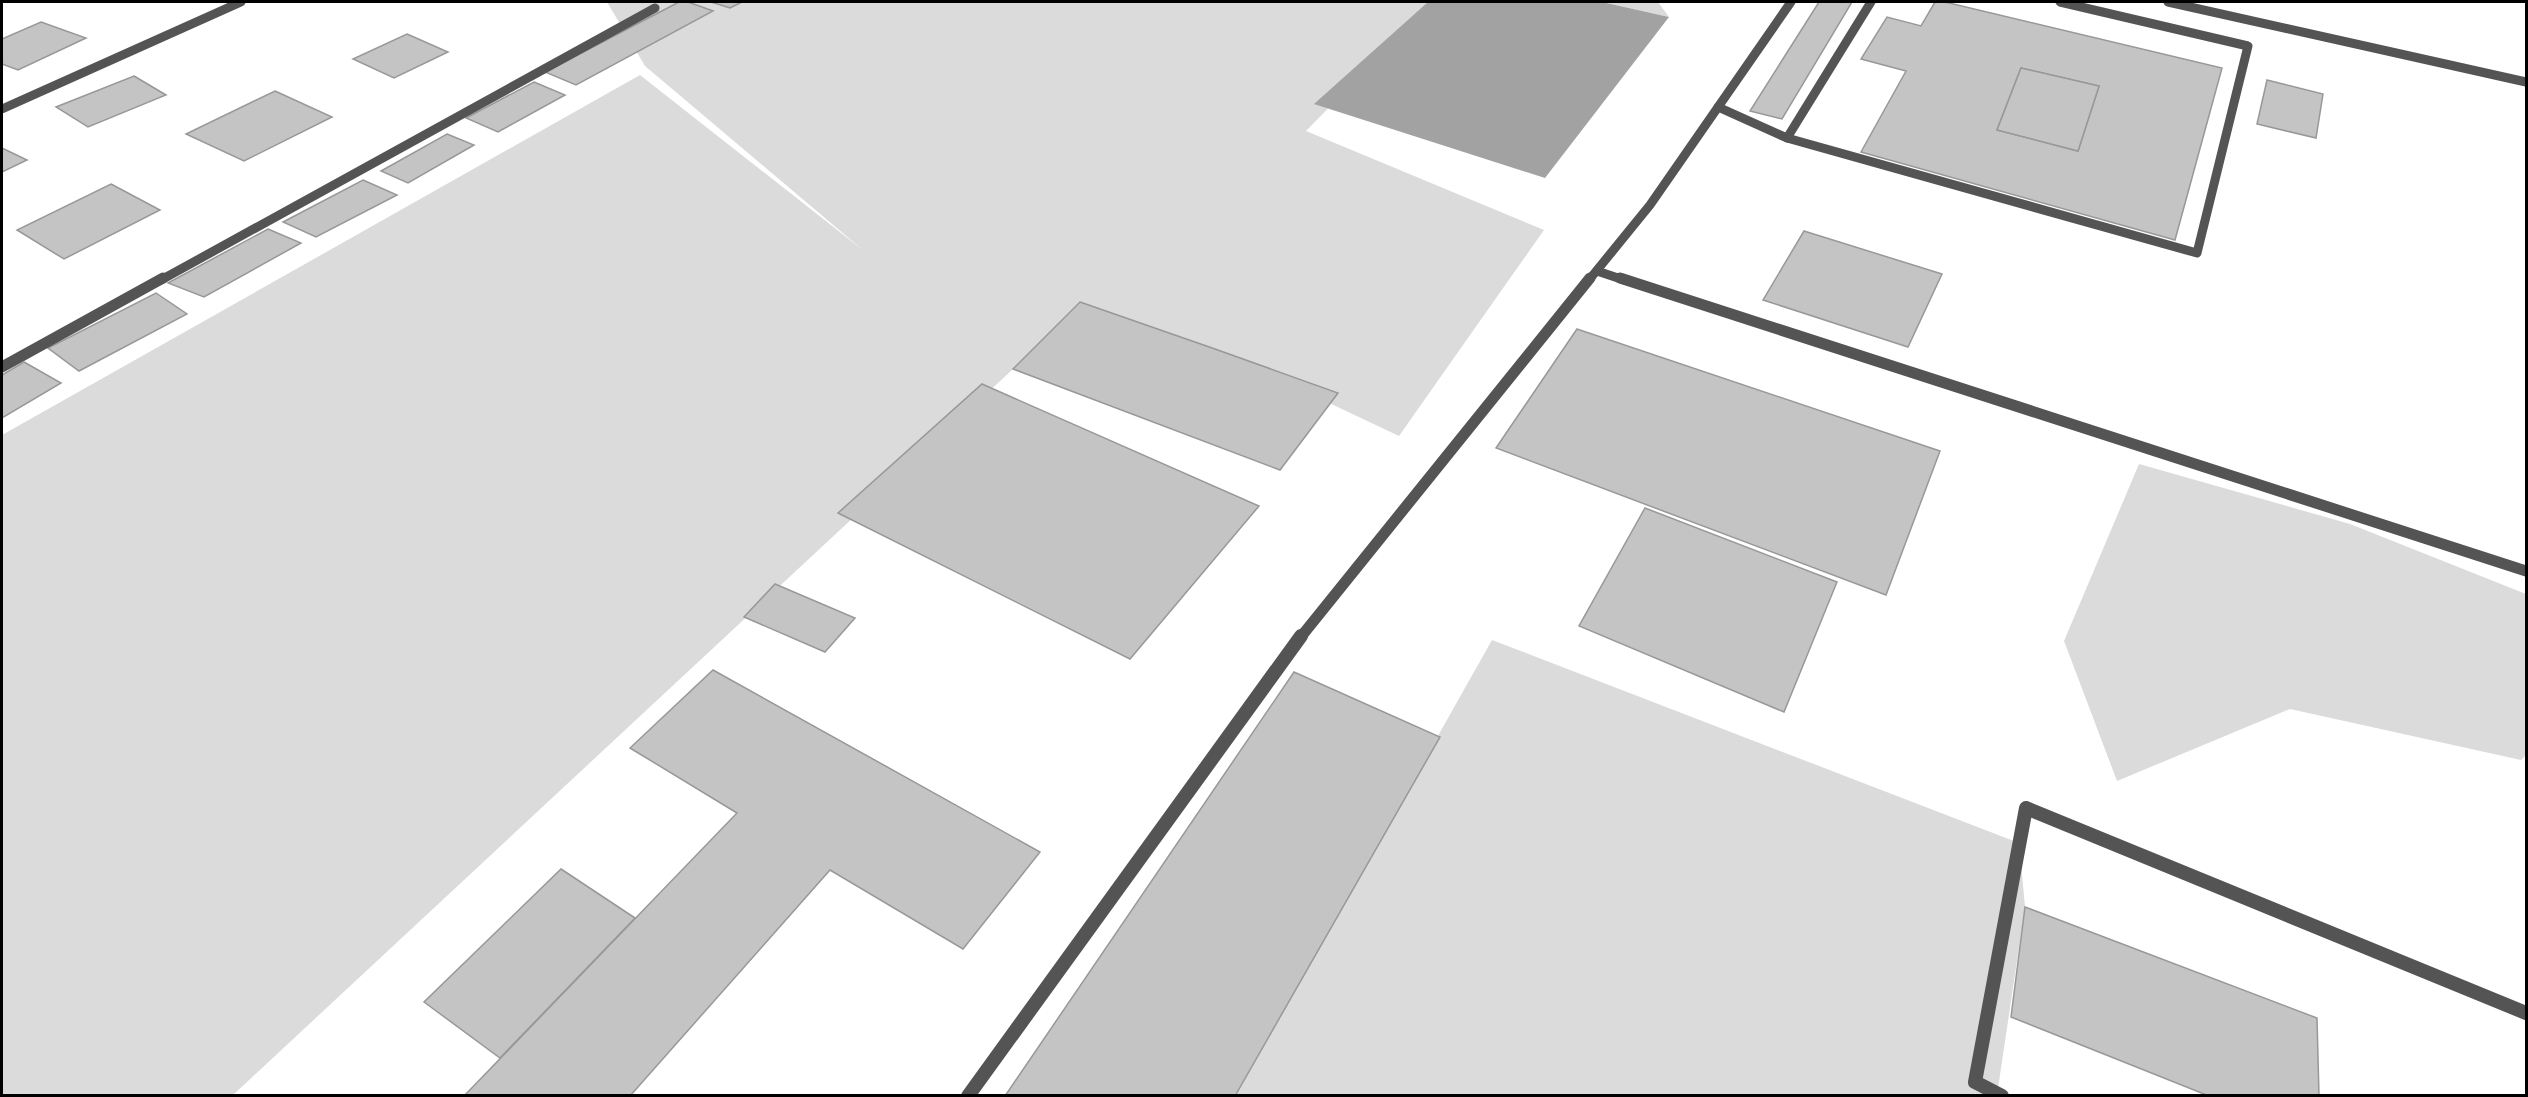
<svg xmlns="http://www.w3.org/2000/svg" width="2528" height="1097" font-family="'Roboto Condensed',sans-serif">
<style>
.green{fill:#dbdbdb}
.water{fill:#a2a2a2}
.building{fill:#c4c4c4;stroke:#989898;stroke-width:1.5;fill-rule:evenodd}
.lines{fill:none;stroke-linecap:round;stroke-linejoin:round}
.lane{stroke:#545454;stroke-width:9}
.street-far2{stroke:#545454;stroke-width:9}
.street-far1{stroke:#545454;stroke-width:11}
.street{stroke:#545454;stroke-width:14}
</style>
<rect width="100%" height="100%" fill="#fff"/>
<g class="green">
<polygon points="607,2 1432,2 1306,131 1544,230 1399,436 1215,349 1080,302 1013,369 233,1095 2,1095 2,435 640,75 864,251 645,66"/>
<polygon points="1602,2 1658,2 1669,17"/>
<polygon points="2139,464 2350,524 2526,594 2526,755 2521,760 2290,709 2117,781 2064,641"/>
<polygon points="1492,640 2019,843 2025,907 1997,1095 1235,1096"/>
</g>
<polygon class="water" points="1428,2 1602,2 1669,17 1545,178 1314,104"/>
<g class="building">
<polygon points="679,2 688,2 713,11 576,85 545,72"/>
<polygon points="711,2 742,2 730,8"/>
<polygon points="1819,2 1852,2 1782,119 1750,111"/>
<path d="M1935,2H1945L2222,68L2175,240L1861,152L1906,71L1861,59L1887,17L1921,26ZM2021,68L2099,86L2078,151L1997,130Z"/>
<polygon points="41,22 86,38 18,70 2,64 2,39"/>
<polygon points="407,34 448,52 394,78 353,59"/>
<polygon points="2021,68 2099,86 2078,151 1997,130"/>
<polygon points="134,76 166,95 88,127 56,107"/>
<polygon points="2267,80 2323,94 2316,138 2257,124"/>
<polygon points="534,82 565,95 498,132 466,118"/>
<polygon points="275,91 332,117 244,161 186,134"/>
<polygon points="447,134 474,145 408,183 381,171"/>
<polygon points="2,148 27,160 2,172"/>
<polygon points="363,180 397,195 316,237 283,222"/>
<polygon points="111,184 160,210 64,259 17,230"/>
<polygon points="268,229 301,243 204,297 168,283"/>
<polygon points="1804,231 1942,274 1908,347 1763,300"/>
<polygon points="156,293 187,314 79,371 48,348"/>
<polygon points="1080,302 1215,349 1338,393 1280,470 1013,369"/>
<polygon points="1577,329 1940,451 1886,595 1496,448"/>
<polygon points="24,362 61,383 2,418 2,375"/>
<polygon points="982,384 1259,506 1130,659 838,513"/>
<polygon points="1645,508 1837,582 1784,712 1579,626"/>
<polygon points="775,584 855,618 825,652 744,617"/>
<polygon points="713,670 1040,852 963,949 830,870 630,1096 464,1096 737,813 630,748"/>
<polygon points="1294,672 1440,737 1235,1096 1005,1096"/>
<polygon points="561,869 635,918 500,1058 424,1002"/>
<polygon points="2025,907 2317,1018 2319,1096 2209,1096 2011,1017"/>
</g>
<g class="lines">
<g class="lane">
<polyline points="1718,107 1787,138 2197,253 2248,46 2060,2"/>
<polyline points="1787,138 1871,2"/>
</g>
<g class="street-far2">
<polyline points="2168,2 2526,82"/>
<polyline points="2,109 241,2"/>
<polyline points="1597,271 1624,280"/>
<polyline points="161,280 655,8"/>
<polyline points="1589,280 1650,205 1791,2"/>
</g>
<g class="street-far1">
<polyline points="1620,278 2526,571"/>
<polyline points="2,367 163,278"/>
<polyline points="1300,638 1590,278"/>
</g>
<g class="street">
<polyline points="968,1096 1301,636"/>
<polyline points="2002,1096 1975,1082 2026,808 2526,1013"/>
</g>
</g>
<rect width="2528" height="1097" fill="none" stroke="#000000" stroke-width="6"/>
</svg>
